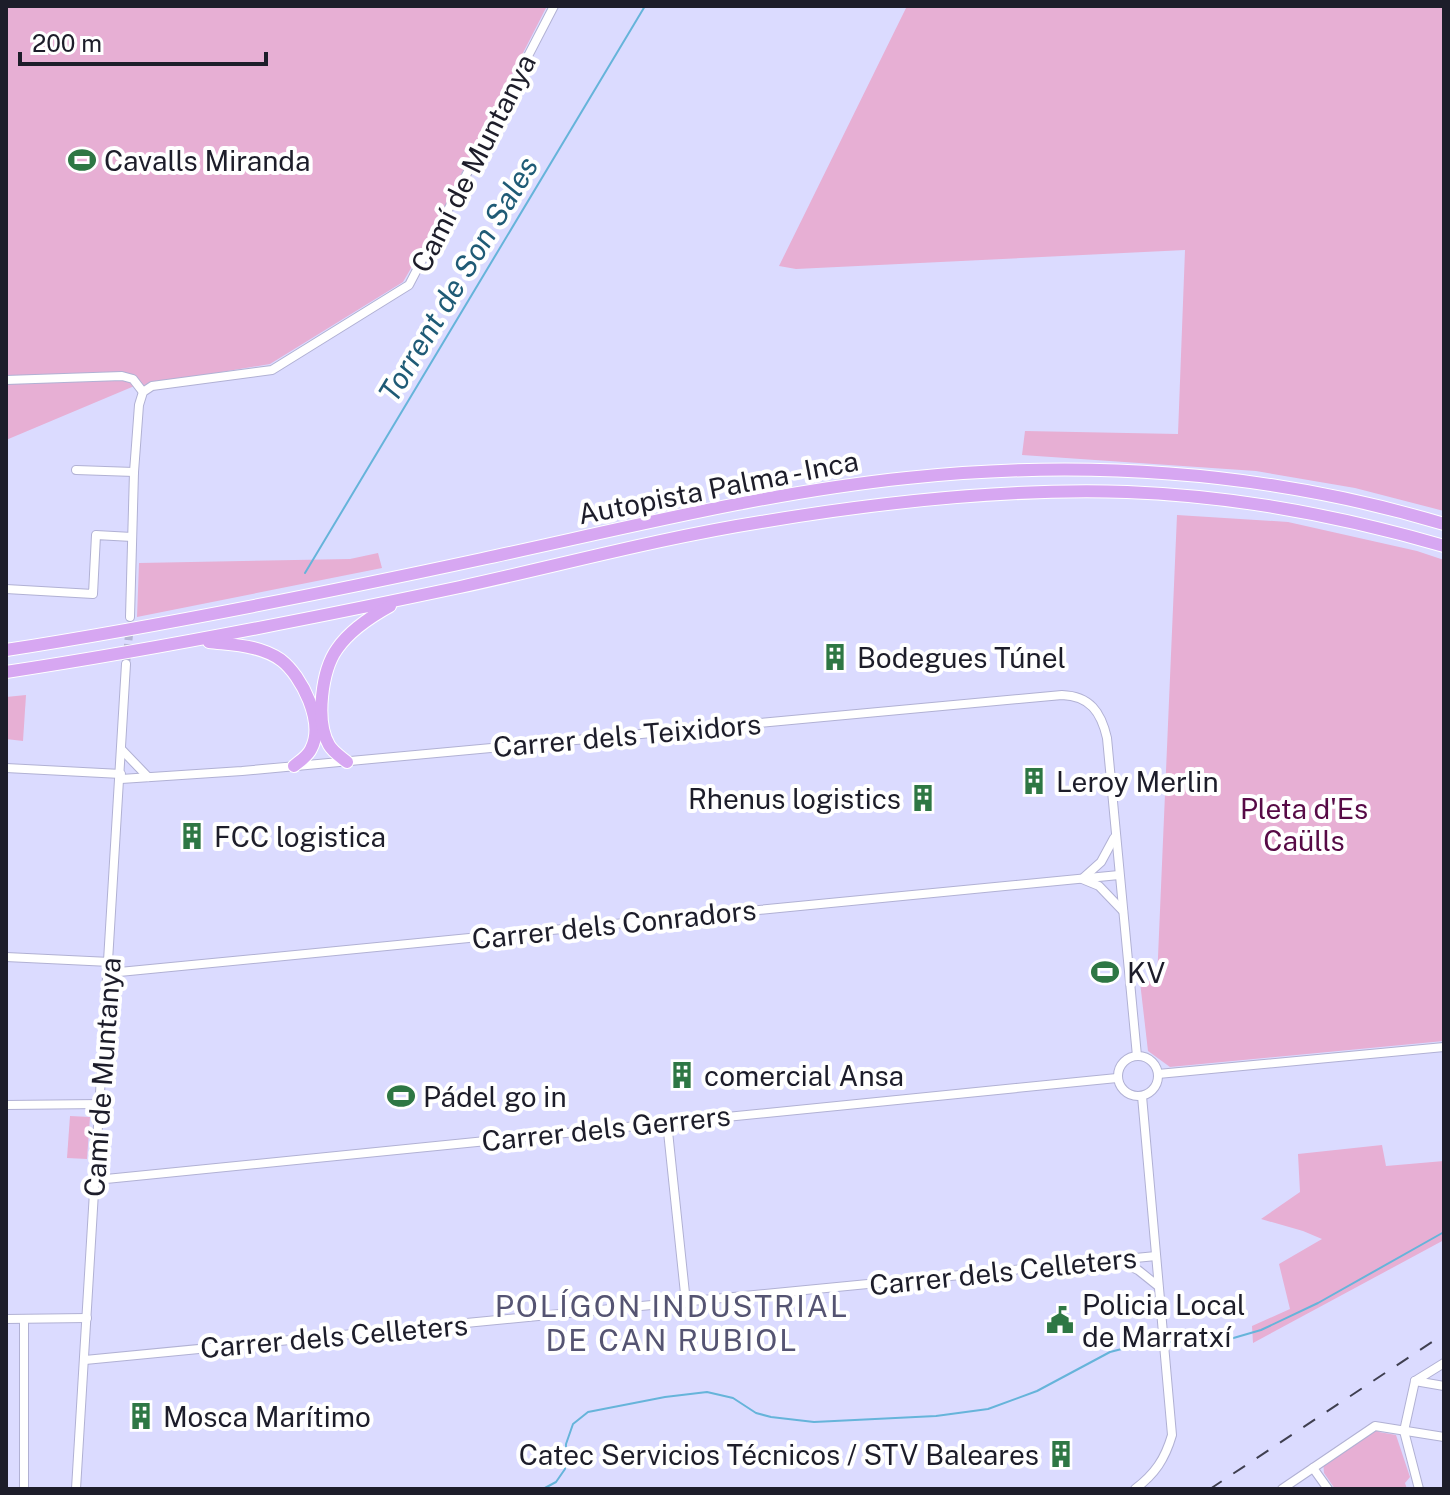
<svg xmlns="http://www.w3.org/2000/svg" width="1450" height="1495" font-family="'Public Sans',sans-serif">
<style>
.green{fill:#e7afd4}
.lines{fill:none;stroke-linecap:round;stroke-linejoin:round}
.stream{stroke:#66b4da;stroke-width:2}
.minor-tunnel{stroke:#b5b5d4;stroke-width:8;stroke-dasharray:8 4;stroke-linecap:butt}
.minor-casing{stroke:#b1b1d4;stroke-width:10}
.highway-casing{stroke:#fff;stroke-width:14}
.minor{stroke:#fff;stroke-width:8}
.highway{stroke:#d7a7f2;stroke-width:12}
.rail{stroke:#3f3f50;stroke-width:2;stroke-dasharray:14 14;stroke-linecap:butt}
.labels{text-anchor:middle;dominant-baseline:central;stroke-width:8;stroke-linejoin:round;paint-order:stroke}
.poi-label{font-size:28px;fill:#1d1d2a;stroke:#fff;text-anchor:start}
.street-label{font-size:28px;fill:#1d1d2a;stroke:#fff}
.park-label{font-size:28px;fill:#570a46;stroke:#fff}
.water-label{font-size:30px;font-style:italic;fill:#1f5b76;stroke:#fff}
.neighbourhood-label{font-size:30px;letter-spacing:2px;fill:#555472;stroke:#fff}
</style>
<rect width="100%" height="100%" fill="#dbdbff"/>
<g class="green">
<polygon points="6,6 547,6 428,239 403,282 270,364 132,387 6,440"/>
<polygon points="907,6 1444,6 1444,511 1355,488 1256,471 1022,455 1025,431 1178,434 1185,250 796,269 779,266"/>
<polygon points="1177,515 1288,522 1417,551 1444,560 1444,1041 1170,1067 1148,1051 1140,982 1157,980"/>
<polygon points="378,553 382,568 137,617 139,563 350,559"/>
<polygon points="26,695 23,741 6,739 6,697"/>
<polygon points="70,1116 90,1117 87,1159 67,1158"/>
<polygon points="1382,1145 1386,1166 1444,1161 1444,1240 1253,1343 1252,1326 1290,1309 1279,1264 1322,1239 1303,1231 1261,1219 1300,1192 1298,1154"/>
<polygon points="1375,1426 1379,1432 1396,1435 1410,1477 1405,1483 1407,1489 1335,1489 1324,1473 1323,1461"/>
</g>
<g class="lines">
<g class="stream">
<polyline points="305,573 645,6"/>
<polyline points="1167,1342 1202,1343 1230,1339 1261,1330 1318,1303 1444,1232"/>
<polyline points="543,1489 556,1482 565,1469 566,1444 573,1424 588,1412 665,1397 707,1392 733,1398 756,1413 771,1417 814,1422 936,1416 988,1409 1037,1391 1110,1352 1149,1342 1160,1342"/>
</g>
<polyline class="minor-tunnel" points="126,664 130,625"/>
<g class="minor-casing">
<g id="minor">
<polyline points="6,380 122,376 133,379 143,392"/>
<polyline points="76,470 134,472"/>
<polyline points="6,589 93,594 96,535 132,537"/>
<polyline points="130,617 134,472 139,405 143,392 152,386 272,370 409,285 554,6"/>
<polyline points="122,750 148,777"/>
<polyline points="6,768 121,774"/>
<path d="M121,779L242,771L1062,695C1090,696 1101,712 1107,738L1137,1056"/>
<polyline points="1114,838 1101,862 1082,879 1099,886 1123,911"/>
<polyline points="6,957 110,962"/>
<polyline points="109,973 1119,875"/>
<circle cx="1138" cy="1076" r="20"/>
<polyline points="1158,1074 1444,1047"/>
<polyline points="6,1105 101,1104"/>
<polyline points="667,1122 686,1303"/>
<polyline points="96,1180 1117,1078"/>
<polyline points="1118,1261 1138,1270 1158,1286"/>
<polyline points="6,1319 87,1318"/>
<polyline points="24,1319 24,1489"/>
<polyline points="85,1360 1156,1256"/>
<polyline points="1415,1381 1404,1431 1419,1489"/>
<polyline points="1415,1381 1444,1363"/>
<polyline points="1415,1381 1444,1386"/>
<polyline points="1313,1468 1328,1489"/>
<polyline points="76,1489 126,664"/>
<path d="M1135,1489C1155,1474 1165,1459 1172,1435L1142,1096"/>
<polyline points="1282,1489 1375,1426 1444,1437"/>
</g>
</g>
<g class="highway-casing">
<g id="highway">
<path d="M209,642C233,645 260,645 281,660C302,676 325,723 311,749C308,756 300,761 294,766"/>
<path d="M6,650C166,625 324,593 482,559C622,529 763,493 907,478C1087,459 1270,472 1444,524"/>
<path d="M6,672C158,649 309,619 460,587C561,565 660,538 761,522C881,502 1006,488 1127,492C1234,496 1341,516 1444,546"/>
<path d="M347,762C341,757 333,752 329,745C315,721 322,670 337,649C350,630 370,617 390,606"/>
</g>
</g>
<use href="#minor" class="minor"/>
<use href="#highway" class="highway"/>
<polyline class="rail" points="1210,1489 1444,1334"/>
</g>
<defs>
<g id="stadium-bare" transform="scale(2.16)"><path d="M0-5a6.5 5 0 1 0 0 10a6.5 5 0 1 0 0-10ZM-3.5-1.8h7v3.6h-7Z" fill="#2e7744" stroke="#fff" stroke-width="2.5" paint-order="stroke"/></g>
<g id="building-bare" transform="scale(2.16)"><path d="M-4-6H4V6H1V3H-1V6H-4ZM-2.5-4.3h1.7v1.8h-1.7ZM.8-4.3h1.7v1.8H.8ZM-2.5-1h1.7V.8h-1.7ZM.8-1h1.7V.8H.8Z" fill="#2e7744" stroke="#fff" stroke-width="2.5" paint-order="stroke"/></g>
<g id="civic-bare" transform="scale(2.16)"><path d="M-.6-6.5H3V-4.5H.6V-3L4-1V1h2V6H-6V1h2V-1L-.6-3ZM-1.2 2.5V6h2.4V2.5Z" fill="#2e7744" stroke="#fff" stroke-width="2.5" paint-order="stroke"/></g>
</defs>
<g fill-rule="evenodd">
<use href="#stadium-bare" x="82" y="160"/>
<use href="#building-bare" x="835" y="657"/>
<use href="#building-bare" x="1034" y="781"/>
<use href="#building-bare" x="923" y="798"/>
<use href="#building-bare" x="192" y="836"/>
<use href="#stadium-bare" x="1105" y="972"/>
<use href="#building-bare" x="682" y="1075"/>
<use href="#stadium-bare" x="401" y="1096"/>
<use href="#civic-bare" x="1060" y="1320"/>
<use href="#building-bare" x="141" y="1416"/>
<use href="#building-bare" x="1061" y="1454"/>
</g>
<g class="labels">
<g class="poi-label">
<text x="104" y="160">Cavalls Miranda</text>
<text x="857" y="657">Bodegues Túnel</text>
<text x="1056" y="781">Leroy Merlin</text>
<text x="901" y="798" text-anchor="end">Rhenus logistics</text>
<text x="214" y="836">FCC logistica</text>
<text x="1127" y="972">KV</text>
<text x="704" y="1075">comercial Ansa</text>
<text x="423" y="1096">Pádel go in</text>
<text x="1082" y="1304">Policia Local<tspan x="1082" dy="32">de Marratxí</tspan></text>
<text x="163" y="1416">Mosca Marítimo</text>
<text x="1039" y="1454" text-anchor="end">Catec Servicios Técnicos / STV Baleares</text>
</g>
<g class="street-label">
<text transform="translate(473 163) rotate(-63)">Camí de Muntanya</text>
<text transform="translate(718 487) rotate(-11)">Autopista Palma - Inca</text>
<text transform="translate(627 735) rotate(-5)">Carrer dels Teixidors</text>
<text transform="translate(614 924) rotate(-6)">Carrer dels Conradors</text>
<text transform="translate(102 1077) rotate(-86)">Camí de Muntanya</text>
<text transform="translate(606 1128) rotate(-6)">Carrer dels Gerrers</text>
<text transform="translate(1003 1271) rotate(-6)">Carrer dels Celleters</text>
<text transform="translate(334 1336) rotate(-5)">Carrer dels Celleters</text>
</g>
<g class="park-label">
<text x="1304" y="808">Pleta d'Es<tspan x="1304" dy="32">Caülls</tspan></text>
</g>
<g class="water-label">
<text transform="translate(458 279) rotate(-59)">Torrent de Son Sales</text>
</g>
<g class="neighbourhood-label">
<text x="672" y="1306">POLÍGON INDUSTRIAL<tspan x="672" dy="34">DE CAN RUBIOL</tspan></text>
</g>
</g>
<rect width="1450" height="1495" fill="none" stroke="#1d1d2a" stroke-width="16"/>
<path d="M20 52v12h246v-12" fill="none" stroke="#1d1d2a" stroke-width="4"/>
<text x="32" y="52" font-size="24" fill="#1d1d2a" stroke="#ffffff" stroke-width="6" paint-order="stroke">200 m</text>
</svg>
